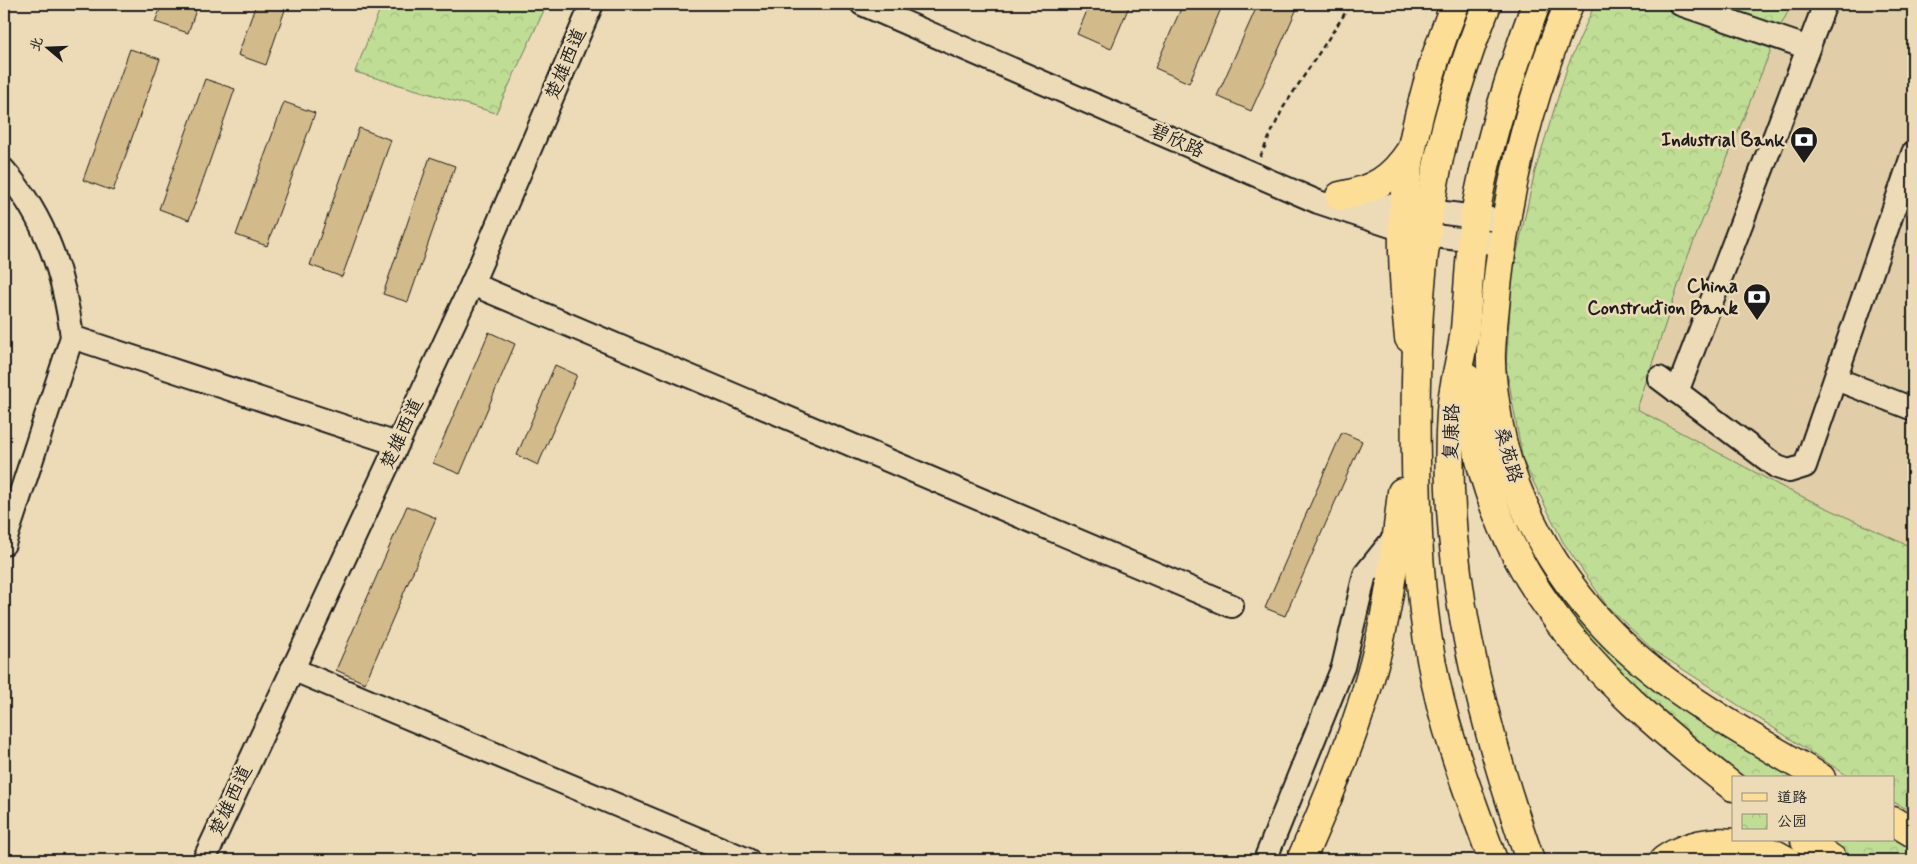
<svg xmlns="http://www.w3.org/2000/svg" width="1917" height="864" font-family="Mynerve,'LXGW WenKai TC',sans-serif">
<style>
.built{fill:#e1cda7}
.park{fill:url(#park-crowns);stroke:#6e7c58}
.building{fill:#d3ba8a;stroke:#1c1c1c}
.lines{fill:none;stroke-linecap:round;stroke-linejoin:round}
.minor-casing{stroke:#1c1c1c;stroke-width:26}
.major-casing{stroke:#1c1c1c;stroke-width:31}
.highway-casing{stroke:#1c1c1c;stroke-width:31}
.path{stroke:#1c1c1c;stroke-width:2.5;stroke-dasharray:5 4;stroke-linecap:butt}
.minor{stroke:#eddbb8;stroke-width:22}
.major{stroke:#fdde96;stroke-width:28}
.highway{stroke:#fdde96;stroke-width:28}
.labels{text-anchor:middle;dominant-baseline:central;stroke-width:5;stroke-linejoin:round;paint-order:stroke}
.street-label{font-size:19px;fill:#1c1c1c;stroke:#eddbb8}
.poi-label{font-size:19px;font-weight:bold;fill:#1c1c1c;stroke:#eddbb8;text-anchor:end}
</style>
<defs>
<pattern id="park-crowns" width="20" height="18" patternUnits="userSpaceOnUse" patternTransform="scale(1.25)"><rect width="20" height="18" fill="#c0dd95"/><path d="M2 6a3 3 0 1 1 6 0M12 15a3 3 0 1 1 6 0" fill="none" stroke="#a4bd80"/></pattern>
</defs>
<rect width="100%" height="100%" fill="#eddbb8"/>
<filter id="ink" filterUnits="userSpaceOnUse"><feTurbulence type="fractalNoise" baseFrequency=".02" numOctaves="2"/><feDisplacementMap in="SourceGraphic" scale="10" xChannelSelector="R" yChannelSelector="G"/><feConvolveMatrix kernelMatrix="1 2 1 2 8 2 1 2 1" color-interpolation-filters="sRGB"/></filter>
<g filter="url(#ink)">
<polygon class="built" points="1595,4 1913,4 1913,812 1893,802 1893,778 1851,778 1653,650 1607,606 1563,542 1523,461 1506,366 1512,275 1535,171 1568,65"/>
<g class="park">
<polygon points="382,4 547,4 496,113 355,72"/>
<polygon points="1595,4 1792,4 1780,27 1688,256 1637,409 1786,489 1913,548 1913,812 1893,802 1893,778 1851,778 1653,650 1607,606 1563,542 1523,461 1506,366 1512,275 1535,171 1568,65"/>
<polygon points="1519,521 1568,601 1797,778 1739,778 1634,691 1557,605 1514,523"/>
<polygon points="1893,836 1913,849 1913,860 1855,860 1826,840 1893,840"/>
</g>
<g class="building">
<polygon points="162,4 198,4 188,33 155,22"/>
<polygon points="256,4 287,4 266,65 238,55"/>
<polygon points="1090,4 1130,4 1111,49 1077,34"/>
<polygon points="1183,4 1223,4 1189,83 1155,68"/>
<polygon points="1258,4 1299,4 1251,111 1217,96"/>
<polygon points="130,49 160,59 113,191 83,180"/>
<polygon points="205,79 235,89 189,220 159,209"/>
<polygon points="284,102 315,113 267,246 236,235"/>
<polygon points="359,128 391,140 342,277 310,265"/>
<polygon points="430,157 455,166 408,302 383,294"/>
<polygon points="489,332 515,344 460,474 433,463"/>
<polygon points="555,365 577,375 538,465 517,455"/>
<polygon points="1342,432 1362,441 1285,616 1265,608"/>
<polygon points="407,506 436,518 365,683 336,670"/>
</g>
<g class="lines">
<g class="minor-casing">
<g id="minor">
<polyline points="862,4 1318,202 1403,230 1426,235 1501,244"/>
<polyline points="1680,4 1806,47"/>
<path d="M4,170C46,218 64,274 72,337L4,544"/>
<polyline points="1341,196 1376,204 1506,221"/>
<polyline points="472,284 1232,606"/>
<polyline points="72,337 397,444"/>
<polyline points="1659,378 1777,467 1789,471 1805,466 1913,153"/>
<polyline points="1836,379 1913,409"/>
<polyline points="1677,392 1825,4"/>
<polyline points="292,669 748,860"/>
<polyline points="204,860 472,284 592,4"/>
<polyline points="1265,860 1343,667 1365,574 1397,534"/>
</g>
</g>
<g class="major-casing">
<g id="major">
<path d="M1569,4C1531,94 1507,189 1497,287C1495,309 1492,331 1491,352C1490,376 1495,403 1499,426C1513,501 1553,571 1604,626C1664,691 1746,733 1821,778"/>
<path d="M1340,196C1374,190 1392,179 1411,150"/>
<path d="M1409,338C1405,300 1402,261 1403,223C1405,152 1429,70 1455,4"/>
<polyline points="1893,821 1913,833"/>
</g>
</g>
<g class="highway-casing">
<g id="highway">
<path d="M1487,4C1467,55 1449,109 1438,163C1418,261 1414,362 1416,461C1417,528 1419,593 1431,659C1443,728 1469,795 1493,860"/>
<path d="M1467,378C1481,568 1591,677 1733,787"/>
<polyline points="1805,840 1833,860"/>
<path d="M1301,860C1335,783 1368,703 1384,620C1393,578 1397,535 1402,492"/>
<path d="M1530,860C1480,717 1441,565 1451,412C1453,384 1462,357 1465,329C1469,285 1470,238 1479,194C1492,129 1513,66 1536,4"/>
<path d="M1664,860C1701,835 1749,838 1786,860"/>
</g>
</g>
<polyline class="path" points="1260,157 1283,108 1351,4"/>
<use href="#minor" class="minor"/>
<use href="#major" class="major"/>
<use href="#highway" class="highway"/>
</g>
</g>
<defs>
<g id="bank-pin" transform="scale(1.4375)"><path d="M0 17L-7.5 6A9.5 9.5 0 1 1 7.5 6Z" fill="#1c1c1c" stroke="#eddbb8"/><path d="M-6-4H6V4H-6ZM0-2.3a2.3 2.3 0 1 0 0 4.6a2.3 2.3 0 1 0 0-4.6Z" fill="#fff"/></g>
</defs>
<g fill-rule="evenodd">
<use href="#bank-pin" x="1804" y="140"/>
<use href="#bank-pin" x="1757" y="297"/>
</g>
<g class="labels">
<g class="street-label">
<text transform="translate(566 64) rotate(-67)">楚雄西道</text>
<text transform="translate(1177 141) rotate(24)">碧欣路</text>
<text transform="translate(1452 432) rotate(-88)">复康路</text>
<text transform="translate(402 434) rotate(-65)">楚雄西道</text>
<text transform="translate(1508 455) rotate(74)">桑苑路</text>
<text transform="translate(231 801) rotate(-65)">楚雄西道</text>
</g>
<g class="poi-label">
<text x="1785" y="140">Industrial Bank</text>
<text x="1738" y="286">China<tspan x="1738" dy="22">Construction Bank</tspan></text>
</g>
</g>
<rect width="1917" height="864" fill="none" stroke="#eddbb8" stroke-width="20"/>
<rect x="10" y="10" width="1897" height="844" fill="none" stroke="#1c1c1c" stroke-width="2" filter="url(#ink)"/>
<rect x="1732" y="776" width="162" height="65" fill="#eddbb8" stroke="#998f7a"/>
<rect x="1742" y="793" width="25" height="8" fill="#fdde96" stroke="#998f7a"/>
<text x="1777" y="802" font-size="15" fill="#1c1c1c">道路</text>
<rect x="1742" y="814" width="25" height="15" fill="url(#park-crowns)" stroke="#998f7a"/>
<text x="1777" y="826" font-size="15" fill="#1c1c1c">公园</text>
<g transform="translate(48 48) rotate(289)" stroke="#eddbb8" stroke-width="4" paint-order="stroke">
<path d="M0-4L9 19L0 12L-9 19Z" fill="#1c1c1c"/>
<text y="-8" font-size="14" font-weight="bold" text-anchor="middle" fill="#1c1c1c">北</text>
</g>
</svg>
